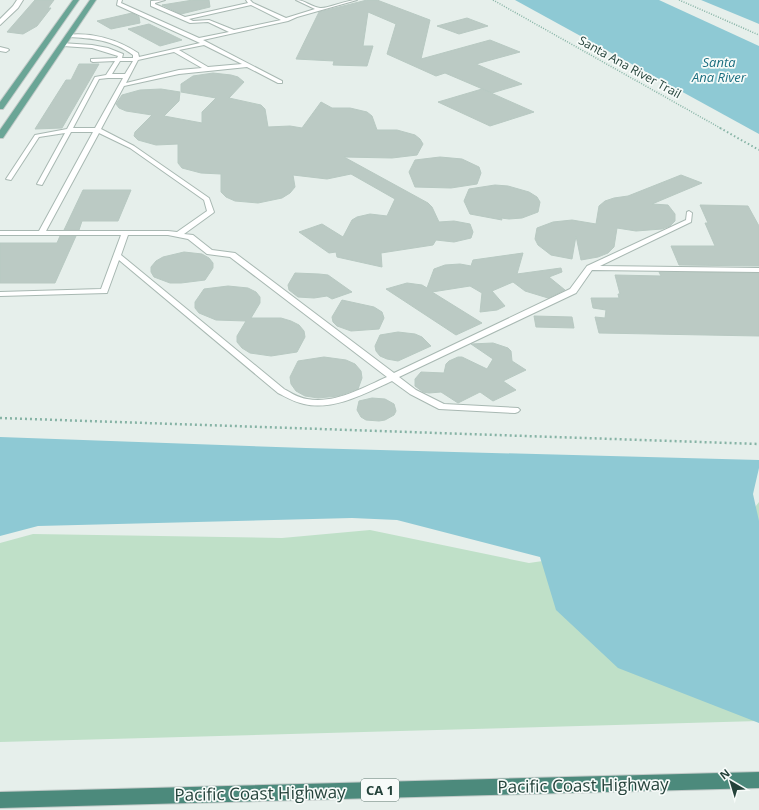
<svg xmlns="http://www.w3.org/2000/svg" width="759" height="810" font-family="'Open Sans',sans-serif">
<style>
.green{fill:#bfe0c8}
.water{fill:#8ec9d4}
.building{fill:#bbcac4;stroke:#b8c9c2}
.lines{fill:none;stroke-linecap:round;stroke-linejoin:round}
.service-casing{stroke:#a8b8b2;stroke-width:2}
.minor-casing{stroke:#a8b8b2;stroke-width:2}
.primary-casing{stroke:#c2cac8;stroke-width:2}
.trunk-casing{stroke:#c2cac8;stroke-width:2}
.path-far2{stroke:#86b3a5;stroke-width:1.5;stroke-dasharray:1 1.5;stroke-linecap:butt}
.path-far1{stroke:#86b3a5;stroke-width:2;stroke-dasharray:1.5 2.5;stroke-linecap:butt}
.path{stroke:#86b3a5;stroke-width:2.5;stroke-dasharray:2 3;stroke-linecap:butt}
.service{fill:#fff;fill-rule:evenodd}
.minor{fill:#fff;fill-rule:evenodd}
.primary{fill:#6aa596;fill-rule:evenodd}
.trunk{fill:#4c8a7c;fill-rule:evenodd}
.labels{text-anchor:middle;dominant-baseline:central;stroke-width:3.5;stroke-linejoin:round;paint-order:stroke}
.far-street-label{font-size:12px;fill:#24423a;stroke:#f7fbf9}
.far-water-label{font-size:13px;font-style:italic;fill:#1c6f80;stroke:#f7fbf9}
.shield{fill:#f7fbf9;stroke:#637a73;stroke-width:1}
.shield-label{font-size:13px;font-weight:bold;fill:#24423a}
.near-street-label{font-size:17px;fill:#24423a;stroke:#f7fbf9}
</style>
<rect width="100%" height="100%" fill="#e6efeb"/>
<polygon class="green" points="759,502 759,721 0,742 0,543 33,534 282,538 370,530 529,563 735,533"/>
<g class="water">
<polygon points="515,0 659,0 759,46 759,134"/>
<polygon points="701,0 759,0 759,24 752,21"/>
<polygon points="0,437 306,448 759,460 759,468 753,494 759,521 759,723 618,668 556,610 540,557 397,520 352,518 38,526 0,536"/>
</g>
<g class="building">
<polygon points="35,0 54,0 48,8 51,8 37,26 23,34 7,32"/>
<polygon points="193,0 209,0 210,7 181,14 162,5"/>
<polygon points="367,0 377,0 430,20 421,59 490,40 520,52 476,64 522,84 492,93 445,73 436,76 387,54 396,24 368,12 363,46 373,46 367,66 333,65 334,61 296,59 319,12"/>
<polygon points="132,13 139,17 140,23 111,29 97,21"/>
<polygon points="467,18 488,26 459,34 437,26"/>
<polygon points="149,24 182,40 160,46 128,29"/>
<polygon points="79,64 99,64 62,128 35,129 66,80 71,80"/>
<polygon points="213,73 231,75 238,77 244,82 229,98 261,105 265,109 268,127 290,126 302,128 321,102 332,108 350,108 367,112 372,116 377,130 397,130 415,135 420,139 423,144 417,155 392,158 344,157 428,203 432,207 439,222 454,221 470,224 473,232 471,238 454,242 436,240 433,245 381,253 382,267 337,257 336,252 329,253 299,232 322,224 343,237 352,220 357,217 370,214 387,216 395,199 351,174 327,179 293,175 295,187 290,193 282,198 258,203 235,201 226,197 221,192 221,174 201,173 182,168 178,163 178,144 156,145 138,140 134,136 135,132 152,115 126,111 119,108 116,104 122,95 140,90 161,89 180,92 179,101 164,116 202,123 202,112 216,98 181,92 181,84 193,76"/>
<polygon points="482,89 534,112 490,126 438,102"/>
<polygon points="440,157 462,159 479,167 481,173 477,184 451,188 415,187 409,172 415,160"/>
<polygon points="681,175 702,183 652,204 668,205 675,214 675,221 670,226 662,229 636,231 617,228 614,247 608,253 598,257 581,260 576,236 572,259 551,255 538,245 535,239 537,228 553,222 572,220 596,224 599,206 605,201 614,198 628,196"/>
<polygon points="495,185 508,186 529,192 537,197 540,202 538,212 522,218 509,219 501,218 502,220 470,214 464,201 469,189"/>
<polygon points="83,190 131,190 118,221 82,221 79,230 64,230"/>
<polygon points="700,205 748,206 759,226 759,266 679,265 671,246 715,246 705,223 708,223"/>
<polygon points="60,236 76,236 55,283 0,283 0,243 57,243"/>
<polygon points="184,252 202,254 209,258 213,263 213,268 205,280 181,283 170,283 154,277 151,272 151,267 156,261 163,257"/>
<polygon points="523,253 517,274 561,268 562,272 549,277 565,290 548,298 525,291 513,282 492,291 505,306 497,310 480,312 482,293 470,286 432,292 482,323 456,335 386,289 407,283 422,285 427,288 434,269 445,265 460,264 471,266 473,260"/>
<polygon points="659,272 759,273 759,336 599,333 595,317 605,318 606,310 593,308 591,298 619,298 618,294 620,294 615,275 661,276"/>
<polygon points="295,273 319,274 328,275 352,292 332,299 327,296 314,298 298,297 289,290 288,285"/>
<polygon points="228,286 248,288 256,292 260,297 260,303 251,318 281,318 291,321 299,325 304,331 305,337 297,352 271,356 250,353 242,348 237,342 237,336 246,321 216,320 199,313 195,308 195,302 204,289"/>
<polygon points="342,300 374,307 382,312 384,318 379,329 351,331 337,326 333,322 332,317"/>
<polygon points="534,316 572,317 574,328 536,327"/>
<polygon points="398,332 415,334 422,337 431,346 398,361 387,359 380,356 376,351 375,346 380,335"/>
<polygon points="493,343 508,348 511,351 512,361 526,370 503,381 516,390 493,401 480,392 458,403 441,392 429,393 423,392 415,386 415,379 421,372 444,373 446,364 449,361 458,357 462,357 487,369 493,359 471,344"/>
<polygon points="324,357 346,360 355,364 361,371 362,378 358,389 338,396 318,398 305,396 296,391 291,384 290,377 298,361"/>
<polygon points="372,398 385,399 394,404 396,411 394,415 385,420 379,421 366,420 361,417 357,410 359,401"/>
</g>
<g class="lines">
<g class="service-casing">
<path id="service" d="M118,0H122L121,3L199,38L229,32L208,22L190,23L151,6V1L165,0L155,3V4L185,17L248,3L246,0H250L253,3L286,18L315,9L296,0C305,0 311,7 320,8C327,9 346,0 357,0L297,17L288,21L203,40L282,81V83H278L247,67L179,74L124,86L101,129L134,146L209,198L214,212L213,213L184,234L193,235L212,250L235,253L394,373L570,289L587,266L686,220L687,212L689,211L692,213L691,222L600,266L759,268V272L592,270L576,293L399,377L416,390L444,404L518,408L520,410L518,412L515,413L439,409L410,394L392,381C366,393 334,411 304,404C294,402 286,397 278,393L119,260L107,293L0,296V292L101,289L121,235H0V231H39L93,132H71L42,185L37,184L65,133L39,137L11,180L6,179L35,135L67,129L95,77L106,75L115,61L93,62L91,61V59L117,58L118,56L92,48L63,46L61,45V43L92,45L108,48L123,54L122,58H133V55C113,40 92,38 68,37L66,36V35C91,32 117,39 138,53L139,57L200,43L117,5ZM251,5L281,20L234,30L209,20L193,21L189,19ZM204,45L242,64L208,67L179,50ZM174,52L202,68L179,70L126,83L138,60ZM120,61H133L125,74H112ZM108,78H123L95,128H73L99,79ZM99,133L130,148L204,200L207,211L177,232L168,231H46ZM128,235H168L188,239L207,254L230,257L387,377C362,388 335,404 307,399C299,398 291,393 284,389L121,255Z"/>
</g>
<g class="minor-casing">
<g id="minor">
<polygon points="17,0 23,0 18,8 0,25 0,19 13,6"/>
<polygon points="0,47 8,49 9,50 6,52 0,51"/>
</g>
</g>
<g class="primary-casing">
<g id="primary">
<polygon points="73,0 79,0 3,109 0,109 0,102"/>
<polygon points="90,0 96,0 3,138 0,138 0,130"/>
</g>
</g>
<g class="trunk-casing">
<polygon id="trunk" points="759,772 759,788 0,808 0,792"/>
</g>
<g class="path-far2">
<polyline points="493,0 722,129"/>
<polyline points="679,0 759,35"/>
</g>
<polyline class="path-far1" points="720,128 759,150"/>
<polyline class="path" points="0,418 759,444"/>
<use href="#service" class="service"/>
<use href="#minor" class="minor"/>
<use href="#primary" class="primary"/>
<use href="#trunk" class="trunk"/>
</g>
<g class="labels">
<g class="far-street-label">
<text transform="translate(630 67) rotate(29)">Santa Ana River Trail</text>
</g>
<g class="far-water-label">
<text x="719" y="62">Santa<tspan x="719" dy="15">Ana River</tspan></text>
</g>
<rect class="shield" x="361" y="779" width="38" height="22" rx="3"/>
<g class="shield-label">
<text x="380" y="790">CA 1</text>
</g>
<g class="near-street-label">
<text transform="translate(583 785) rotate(-1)">Pacific Coast Highway</text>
<text transform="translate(260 793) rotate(-1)">Pacific Coast Highway</text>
</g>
</g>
<g transform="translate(731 782) rotate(322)" stroke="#f7fbf9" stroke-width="3" paint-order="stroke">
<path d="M0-3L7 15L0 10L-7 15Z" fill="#24423a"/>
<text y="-6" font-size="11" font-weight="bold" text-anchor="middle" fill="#24423a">N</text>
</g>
</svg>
